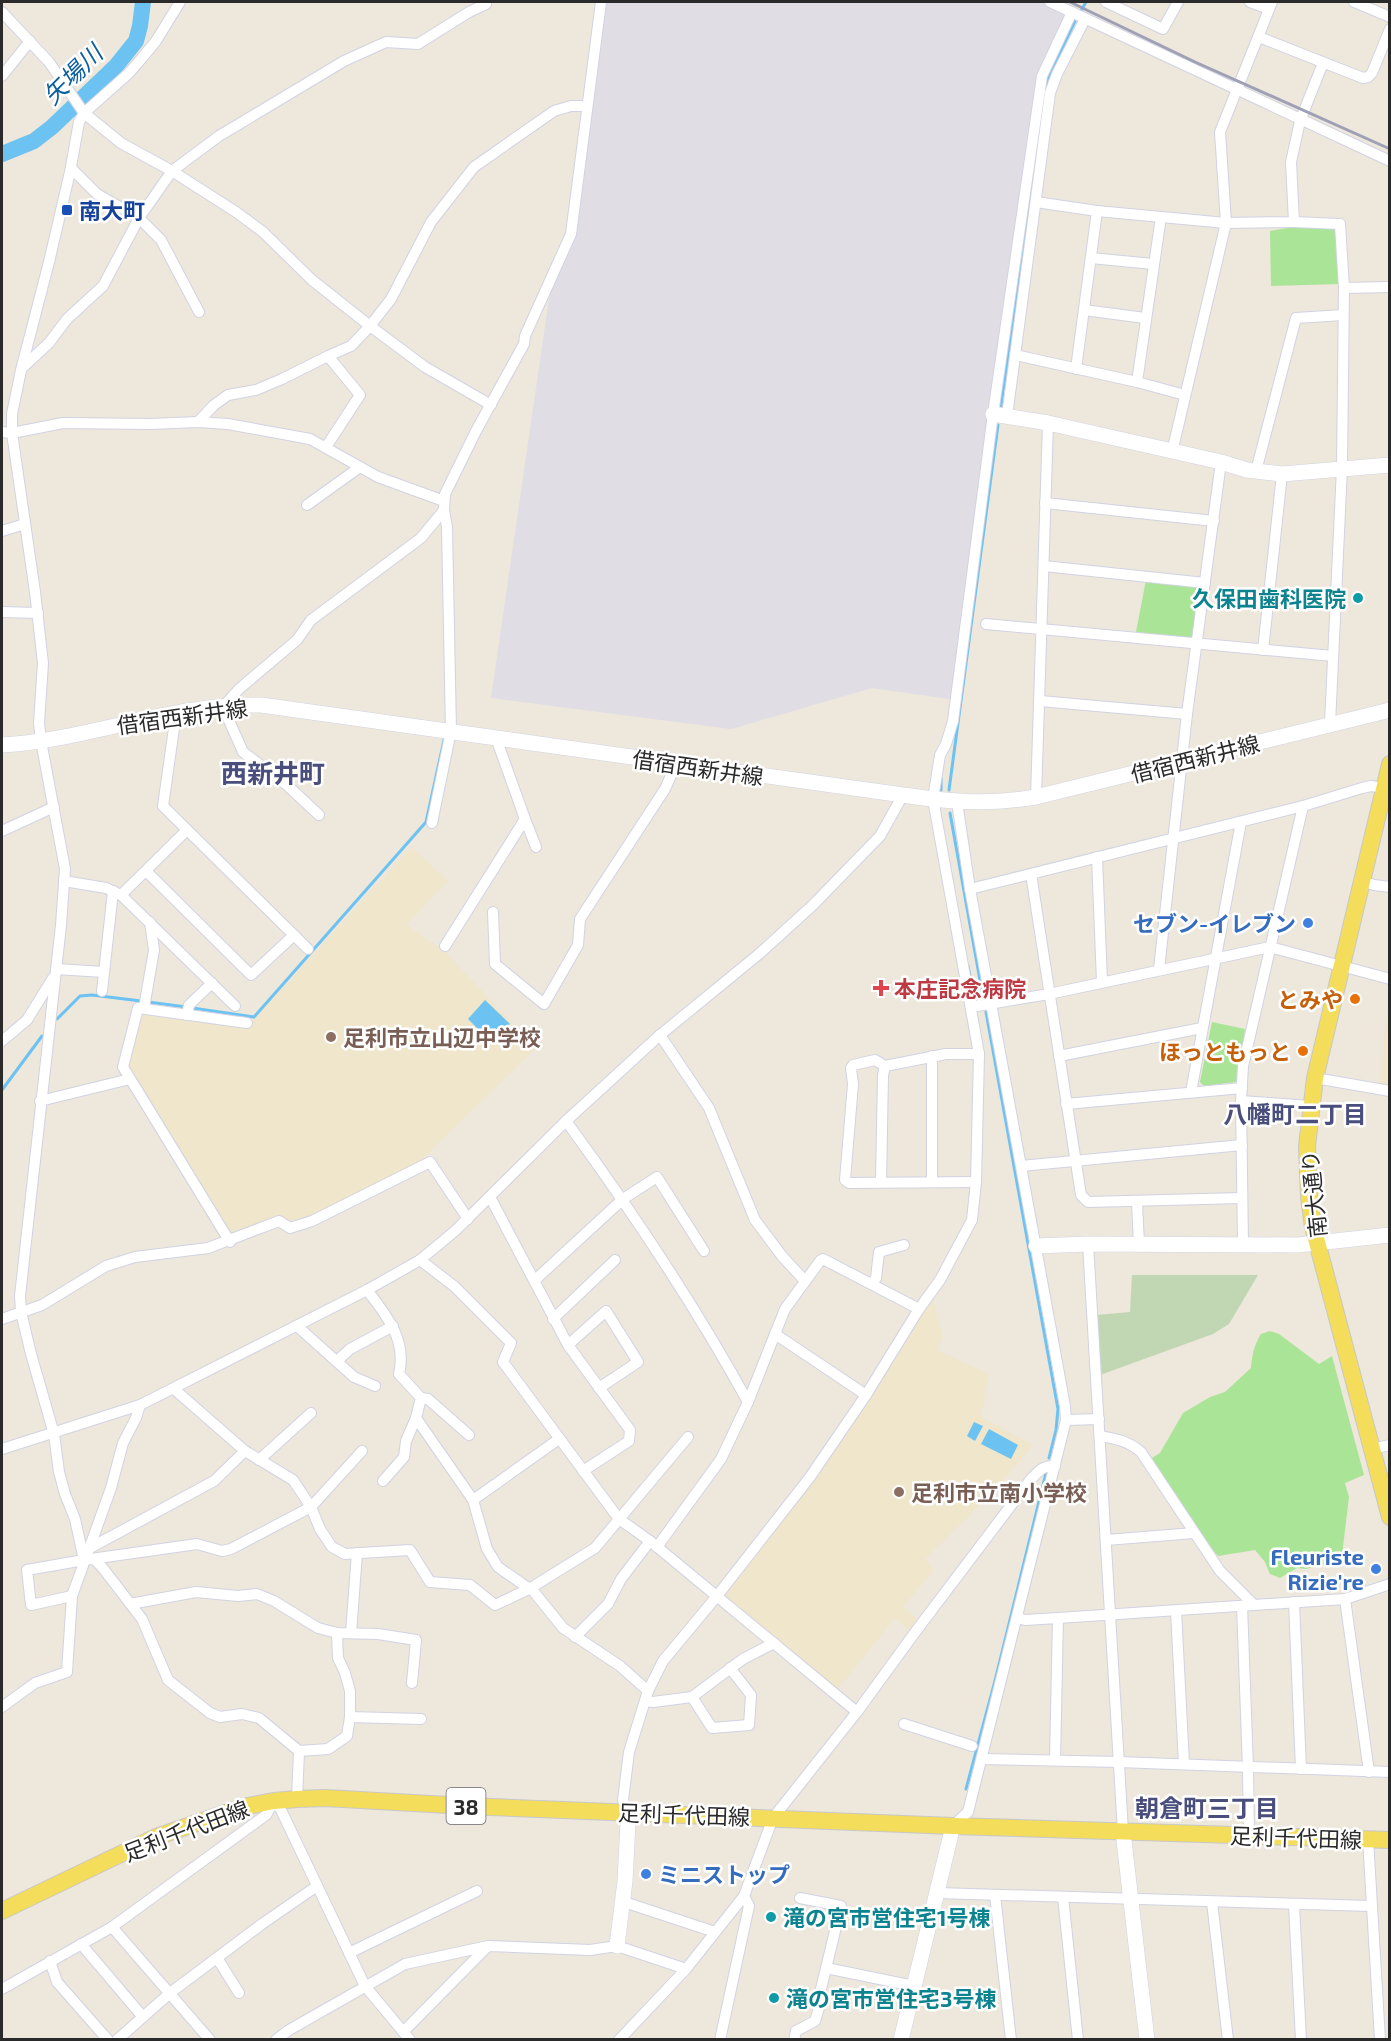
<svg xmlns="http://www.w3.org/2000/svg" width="1391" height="2041" font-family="'Exo 2','Noto Sans JP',sans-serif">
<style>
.industrial{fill:#e0dde5}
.education{fill:#efe6cb}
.green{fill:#aae497}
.cemetery{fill:#c1d7b3}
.water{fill:#6cc2f1}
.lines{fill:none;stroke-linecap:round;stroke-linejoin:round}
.stream{stroke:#6cc2f1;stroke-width:3}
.river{stroke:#6cc2f1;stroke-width:16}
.street-casing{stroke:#d1d3e3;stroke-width:12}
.secondary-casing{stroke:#d1d3e3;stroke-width:16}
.primary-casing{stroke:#c8c8c8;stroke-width:18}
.street{stroke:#fff;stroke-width:10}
.secondary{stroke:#fff;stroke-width:15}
.primary{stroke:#f4dd5a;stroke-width:16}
.rail{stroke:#9ea0b5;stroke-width:3}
.transit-dot{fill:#1a4fb4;stroke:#fff;stroke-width:2}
.culture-dot{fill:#0f9aa8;stroke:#fff;stroke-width:2}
.shop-dot{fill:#3f7fe0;stroke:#fff;stroke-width:2}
.health-dot{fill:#e0444e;stroke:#fff;stroke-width:2}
.food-dot{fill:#e8710a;stroke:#fff;stroke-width:2}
.education-dot{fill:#8d6e63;stroke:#fff;stroke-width:2}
.labels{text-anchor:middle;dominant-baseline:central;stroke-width:5;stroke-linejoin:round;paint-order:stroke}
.shield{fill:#fff;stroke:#6a6a6a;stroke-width:1.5}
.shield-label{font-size:21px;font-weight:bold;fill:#2a2a2a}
.transit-label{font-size:22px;font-weight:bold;fill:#164399;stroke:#fff;text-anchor:start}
.culture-label{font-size:22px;font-weight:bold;fill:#0d838f;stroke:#fff;text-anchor:start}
.street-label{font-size:22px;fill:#2a2a2a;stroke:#fff}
.shop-label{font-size:22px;font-weight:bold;fill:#366cbe;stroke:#fff;text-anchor:end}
.health-label{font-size:22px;font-weight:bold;fill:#be3a42;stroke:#fff;text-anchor:start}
.food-label{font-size:22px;font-weight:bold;fill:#c56008;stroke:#fff;text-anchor:end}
.education-label{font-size:22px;font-weight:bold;fill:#785e54;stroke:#fff;text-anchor:start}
.water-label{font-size:24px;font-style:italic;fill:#0a5e9e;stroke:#fff}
.neighbourhood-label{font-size:24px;font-weight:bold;fill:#494e7c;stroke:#fff}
.quarter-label{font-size:26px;font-weight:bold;fill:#494e7c;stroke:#fff}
</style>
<rect width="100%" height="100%" fill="#ede7dc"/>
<polygon class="industrial" points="601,2 1050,2 1072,12 1042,76 956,700 872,688 731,729 491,698 552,278 571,234"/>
<g class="education">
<polygon points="411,847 448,881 406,925 443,950 536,1048 416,1165 290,1226 280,1217 234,1235 231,1234 127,1068 144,1011 248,1026"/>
<polygon points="1389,997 1389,1087 1379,1086"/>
<polygon points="933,1301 943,1337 937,1350 989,1374 981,1417 1033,1445 997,1488 925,1559 934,1571 903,1606 917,1620 909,1630 895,1618 837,1690 724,1595 816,1477 903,1343 924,1311"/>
</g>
<g class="green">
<polygon points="1292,227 1337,227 1341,284 1271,286 1270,231"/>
<polygon points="1146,580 1201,586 1195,639 1136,632"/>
<polygon points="1212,1022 1245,1029 1239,1078 1236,1082 1204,1086 1200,1082"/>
<path d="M1270,1331L1279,1334L1319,1364L1332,1356L1364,1475L1345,1483L1349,1497L1343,1547L1345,1559L1306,1569L1297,1568L1280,1578L1270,1574L1265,1562L1255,1550L1218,1556L1199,1533L1152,1458L1160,1453L1183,1413L1210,1397L1225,1392L1251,1368C1252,1355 1254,1345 1261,1334Z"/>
</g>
<polygon class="cemetery" points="1132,1275 1258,1275 1229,1324 1213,1334 1100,1375 1096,1315 1130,1312"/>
<g class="water">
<polygon points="485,1000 510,1024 492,1043 468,1019"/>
<polygon points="974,1422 983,1426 975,1441 967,1436"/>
<polygon points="989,1429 1018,1445 1011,1459 981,1444"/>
</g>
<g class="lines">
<g class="stream">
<polyline points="1081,11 1086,2"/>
<polyline points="1046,91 1047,80 1075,21"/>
<polyline points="1001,406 1035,166"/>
<polyline points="941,790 941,778"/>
<polyline points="949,790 998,425"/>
<polyline points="950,813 983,997"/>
<polyline points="968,966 974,997"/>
<polyline points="148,1002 186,1007"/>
<polyline points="192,1008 254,1017 426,822 444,740"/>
<polyline points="986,1012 1058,1409 1056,1430 1049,1458"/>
<polyline points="57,1019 80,996 92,995 141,1001"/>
<polyline points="2,1090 42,1036"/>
<polyline points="966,1789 995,1681 1046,1473"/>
</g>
<polyline class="river" points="2,154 34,141 52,127 116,66 136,41 140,26 143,2"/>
<g class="street-casing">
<g id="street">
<polyline points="180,2 156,41 142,58 129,73 84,113 79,122 70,172 49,262 21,370 12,414 12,433 35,592 43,663 39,723 41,741 65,869 61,925 20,1296 21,1312 31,1354 54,1434 59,1472 65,1494 75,1519 84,1560 197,1544 222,1551 231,1549 311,1507 362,1451"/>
<polyline points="1050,2 1390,161"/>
<polyline points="1106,2 1163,29 1178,2"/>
<polyline points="1250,2 1269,9"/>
<polyline points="1354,2 1390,17"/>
<polyline points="2,12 49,62 84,113 121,143 172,171 236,212 263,232 312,280 370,326 425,367 491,405"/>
<polyline points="1259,37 1363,78 1368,77 1372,73 1390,29"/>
<polyline points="2,76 30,41"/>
<polyline points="71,168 97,194 139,218 161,240 199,312"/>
<polyline points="1036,202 1097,211 1226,223 1220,132 1272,2"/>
<polyline points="1294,222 1340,224 1344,288 1390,287"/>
<polyline points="1091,258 1153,264"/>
<polyline points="1084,310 1145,318"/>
<polyline points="1015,355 1137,382 1185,395"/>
<polyline points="328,356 351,346 370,326 391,299 431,222 474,167 554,111 571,106 587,106"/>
<polyline points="22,368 49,343 67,319 103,286 139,218 172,171 219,136 344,61 386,42 418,44 469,12 486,4"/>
<polyline points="1076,369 1097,211"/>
<polyline points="1137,382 1161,217"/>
<polyline points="1007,416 1050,93 1057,74 1085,19"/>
<polyline points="198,422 214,405 228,395 256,390 282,379 328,356 360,395 326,447"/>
<polyline points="2,432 12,433 63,423 150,424 198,422 228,424 310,439 378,477 444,501"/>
<polyline points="1172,452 1226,223 1294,222 1291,162 1300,121 1323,63"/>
<polyline points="1256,471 1296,318 1343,315"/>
<polyline points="1045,503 1214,521"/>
<polyline points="307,505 360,467"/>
<polyline points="2,531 25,524"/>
<polyline points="1044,566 1205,583"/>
<polyline points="2,612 38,613"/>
<polyline points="986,624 1333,656"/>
<polyline points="1263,650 1282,474"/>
<polyline points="1040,701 1187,714"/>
<polyline points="176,714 163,806 308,949"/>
<polyline points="1330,724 1342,468 1344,288"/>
<polyline points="1036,797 1048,423"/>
<polyline points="319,815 288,786 243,752 223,707 239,689 297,640 311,620 421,538 444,510"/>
<polyline points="525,819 536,847"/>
<polyline points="432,823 451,731 447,527 444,510 445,494 476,431 524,344 525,336 571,234 601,2"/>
<polyline points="2,831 54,807"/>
<polyline points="1097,857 1102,982"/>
<polyline points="146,871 251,975 294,935"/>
<polyline points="1031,874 1081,1195 1088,1202 1242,1198"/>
<polyline points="64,881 106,888 121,895 235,1006"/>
<polyline points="1362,881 1374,885 1390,887"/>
<polyline points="970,889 1303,806 1362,788 1371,786 1384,788"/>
<polyline points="121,895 187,830"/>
<polyline points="493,912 495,964 544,1004 578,945 580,919 665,789 676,764"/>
<polyline points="445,946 525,819 496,738"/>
<polyline points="56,969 104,972"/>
<polyline points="1159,969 1187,714 1221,462"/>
<polyline points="102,991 113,891"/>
<polyline points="971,1007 1049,994 1270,947 1390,979"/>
<polyline points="144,1008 154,950 150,922"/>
<polyline points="187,1015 189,1005 212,983"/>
<polyline points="660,1035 709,1108 755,1220 782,1256 805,1281"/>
<polyline points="2,1041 27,1020 53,978"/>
<polyline points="1059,1056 1202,1028"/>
<polyline points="1315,1078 1390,1091"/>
<polyline points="1191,1092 1241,822"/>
<polyline points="40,1101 130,1079"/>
<polyline points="1241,1101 1310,1106"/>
<polyline points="1066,1104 1242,1088"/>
<path d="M566,1121C632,1211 694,1304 748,1402"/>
<polyline points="1021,1166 1242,1145"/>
<polyline points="932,1181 932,1056"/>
<polyline points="881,1182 883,1075 885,1066"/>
<polyline points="976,1182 849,1183 845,1180 853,1084 851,1068 853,1065 875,1060 885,1066 946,1054 979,1054"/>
<polyline points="490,1197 568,1345 630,1430 629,1441 583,1471"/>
<polyline points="1137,1202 1139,1245"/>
<polyline points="230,1242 123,1067 138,1008 247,1023"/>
<polyline points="1088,1244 1123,1832"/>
<polyline points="1243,1244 1241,1101 1243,1066 1303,806"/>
<polyline points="420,1260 454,1286 511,1343 503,1362 619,1519 650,1541 857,1712"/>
<polyline points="535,1280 623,1199 657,1177 704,1251"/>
<polyline points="872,1284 876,1278 879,1252 904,1245"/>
<path d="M367,1290C387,1316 407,1340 399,1374L421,1398L416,1418L473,1500L487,1549L498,1567L534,1592L563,1628L620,1666L648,1691"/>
<polyline points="2,1319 42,1305 106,1266 135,1257 208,1248 279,1221 290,1228 312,1221 430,1162 468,1219"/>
<polyline points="553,1319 615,1260"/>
<polyline points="297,1326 354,1377 375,1386"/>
<polyline points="775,1334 866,1395"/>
<polyline points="568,1345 606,1311 638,1362 599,1388"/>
<polyline points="337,1361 350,1349 393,1326"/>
<polyline points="174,1389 245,1451 293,1480 311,1507 320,1529 332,1547 345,1554 410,1550 430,1582 470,1585 495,1605 529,1589 595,1548 688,1437"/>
<polyline points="421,1398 428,1399 469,1435"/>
<polyline points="1066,1420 1099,1419"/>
<path d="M1101,1436C1117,1439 1128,1441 1141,1452L1220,1571L1254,1605"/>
<polyline points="2,1449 140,1405 367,1290 420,1260 455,1231 566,1121 660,1035 759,954 813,905 880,836 903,795"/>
<polyline points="1371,1449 1390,1445"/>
<polyline points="259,1460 311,1413"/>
<polyline points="383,1481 404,1457 406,1441 416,1418"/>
<polyline points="473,1500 559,1439"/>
<polyline points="1106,1540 1194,1533"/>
<polyline points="657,1547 721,1459 748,1402 785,1309 820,1261 823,1259 919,1309"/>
<polyline points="88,1549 214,1481 245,1451"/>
<polyline points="94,1559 102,1567 142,1619 168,1680 210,1713 220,1717 242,1714 259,1718 299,1751 328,1749 347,1736 350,1717 350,1691 345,1673 338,1658 337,1633"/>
<polyline points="72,1596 31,1605 27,1570 84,1560"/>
<polyline points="1345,1599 1369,1772"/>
<polyline points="1294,1602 1301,1769"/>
<polyline points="130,1604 196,1592 238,1596 257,1594 274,1601 318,1628 337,1633 378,1634 416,1640 412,1683"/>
<polyline points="1242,1606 1248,1768 1249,1836"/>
<polyline points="1176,1611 1184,1764"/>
<polyline points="1018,1618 1025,1620 1058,1618 1345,1599 1390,1584"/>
<polyline points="351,1633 357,1553"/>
<polyline points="575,1637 608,1604 621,1579 650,1541"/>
<polyline points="692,1697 712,1728 749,1725 751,1695 730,1668"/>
<polyline points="645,1701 653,1702 692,1697 743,1659 774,1643"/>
<polyline points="2,1707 35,1683 67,1672 72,1596 111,1488 123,1443 136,1418 140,1405"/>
<polyline points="350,1717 421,1719"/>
<polyline points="904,1724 972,1746"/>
<polyline points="982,1759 1119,1762 1390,1772"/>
<polyline points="1055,1760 1058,1618"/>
<polyline points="297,1799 299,1751"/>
<polyline points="626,1812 623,1800 629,1752 648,1691 663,1661 717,1596 810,1477 866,1395 919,1309 940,1280 972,1220 976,1182 979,1054 933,799 940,755 946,744 953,721 993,414 1042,76 1072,12"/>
<polyline points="953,1826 968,1812 1066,1420 1065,1406 970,889 957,802"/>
<polyline points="1368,1839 1380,2040"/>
<polyline points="937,1893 1371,1906"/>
<polyline points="995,1895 1011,2040"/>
<polyline points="1063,1897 1078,2040"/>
<polyline points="624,1902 715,1932"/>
<polyline points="1212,1902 1228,2040"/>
<polyline points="1294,1905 1301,2040"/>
<polyline points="112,1927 210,2040"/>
<polyline points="81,1944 143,2017"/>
<polyline points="349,1953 477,1891"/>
<polyline points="217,1958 239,1993"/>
<polyline points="50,1961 57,1982 108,2040"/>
<polyline points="826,1968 914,1986"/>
<polyline points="2,1989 112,1927 266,1815 274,1801 281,1810 365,1986 410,2040"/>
<polyline points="403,2032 488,1946"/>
<polyline points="117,2040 170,1993 262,1924 317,1886"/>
<polyline points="276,2040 289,2030 405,1964 488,1946 590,1950 617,1946 686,1969"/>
<path d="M619,2040L686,1969L744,1896L773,1818L857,1712L916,1631L1031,1479C1039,1471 1043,1465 1055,1466"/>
<polyline points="720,2040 749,1906 744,1896"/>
<polyline points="794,2040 796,2031 815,2021 822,1998 821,1989 841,1906 800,1898"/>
</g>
</g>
<g class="secondary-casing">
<g id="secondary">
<polyline points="993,414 1048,423 1221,462 1247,470 1282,474 1390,465"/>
<path d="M2,745C89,740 173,703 261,705L903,795C951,802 988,805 1036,797L1390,710"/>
<polyline points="1036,1246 1088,1244 1298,1245 1390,1235"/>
<polyline points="1123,1832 1147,2040"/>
<polyline points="617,1946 625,1881 628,1823 626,1812"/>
<polyline points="901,2040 953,1826"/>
</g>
</g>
<g class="primary-casing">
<g id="primary">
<polyline points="1390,764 1315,1078 1307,1146 1309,1197 1313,1227 1390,1517"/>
<polyline points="2,1911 156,1837 243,1807 274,1801 297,1799 325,1798 466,1806 953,1826 1390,1840"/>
</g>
</g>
<use href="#street" class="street"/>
<use href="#secondary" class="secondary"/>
<use href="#primary" class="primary"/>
<polyline class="rail" points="1070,2 1195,62 1390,149"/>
</g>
<rect class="transit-dot" x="61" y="204" width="12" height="12" rx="3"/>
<g class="culture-dot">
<circle cx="1358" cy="598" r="6"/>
<circle cx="771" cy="1917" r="6"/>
<circle cx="774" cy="1998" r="6"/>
</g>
<g class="shop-dot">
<circle cx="1308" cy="923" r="6"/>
<circle cx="1376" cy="1569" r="6"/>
<circle cx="646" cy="1874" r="6"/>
</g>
<path class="health-dot" d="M878 979h6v6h6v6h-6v6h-6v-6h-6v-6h6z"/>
<g class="food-dot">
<circle cx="1355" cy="999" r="6"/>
<circle cx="1303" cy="1051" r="6"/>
</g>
<g class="education-dot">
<circle cx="331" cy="1037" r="6"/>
<circle cx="899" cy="1492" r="6"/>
</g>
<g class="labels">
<rect class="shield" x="446.5" y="1788" width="39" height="36" rx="4.5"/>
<g class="shield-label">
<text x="466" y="1806">38</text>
</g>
<g class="transit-label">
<text x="79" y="210">南大町</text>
</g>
<g class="culture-label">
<text x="1346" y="598" text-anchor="end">久保田歯科医院</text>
<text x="783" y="1917">滝の宮市営住宅1号棟</text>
<text x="786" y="1998">滝の宮市営住宅3号棟</text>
</g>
<g class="street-label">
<text transform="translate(182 716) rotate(-8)">借宿西新井線</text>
<text transform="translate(1195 758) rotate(-14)">借宿西新井線</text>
<text transform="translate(698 767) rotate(8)">借宿西新井線</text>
<text transform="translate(1313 1194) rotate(-96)">南大通り</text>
<text transform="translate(684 1814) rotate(2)">足利千代田線</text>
<text transform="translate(186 1830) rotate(-21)">足利千代田線</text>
<text transform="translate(1296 1837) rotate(2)">足利千代田線</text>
</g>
<g class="shop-label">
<text x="1296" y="923">セブン-イレブン</text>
<text x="1364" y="1556">Fleuriste<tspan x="1364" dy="25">Rizie're</tspan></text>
<text x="658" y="1874" text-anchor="start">ミニストップ</text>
</g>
<g class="health-label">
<text x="894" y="988">本庄記念病院</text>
</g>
<g class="food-label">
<text x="1343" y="999">とみや</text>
<text x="1291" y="1051">ほっともっと</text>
</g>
<g class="education-label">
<text x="343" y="1037">足利市立山辺中学校</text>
<text x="911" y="1492">足利市立南小学校</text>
</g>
<g class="water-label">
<text transform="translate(72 74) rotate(-45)">矢場川</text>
</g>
<g class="neighbourhood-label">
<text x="1295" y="1113">八幡町二丁目</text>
<text x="1207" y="1807">朝倉町三丁目</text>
</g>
<g class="quarter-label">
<text x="273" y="772">西新井町</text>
</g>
</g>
<rect width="1391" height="2041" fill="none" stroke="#2a2a2a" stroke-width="6"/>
</svg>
